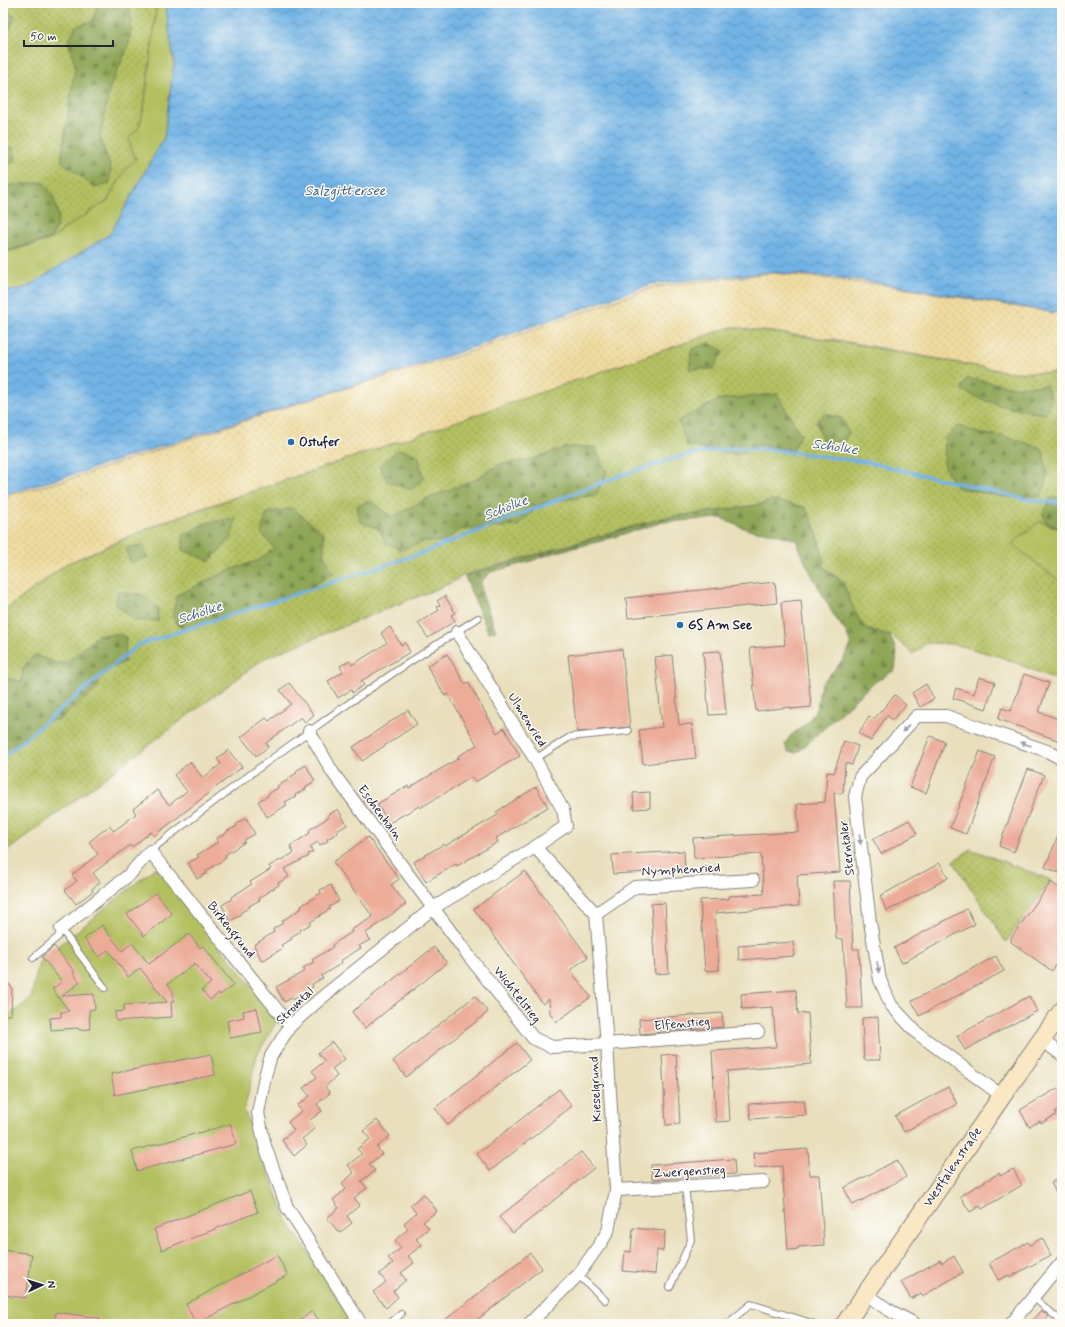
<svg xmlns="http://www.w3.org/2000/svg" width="1065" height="1327" font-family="Mynerve,sans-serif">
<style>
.grass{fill:#b3c061;stroke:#6a714e}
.forest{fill:url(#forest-firs);stroke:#586449}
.sand{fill:url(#sand-dots);stroke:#887e6c}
.park{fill:url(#park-dots);stroke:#6a714e;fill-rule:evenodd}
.water{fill:url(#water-waves);stroke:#4a6a90}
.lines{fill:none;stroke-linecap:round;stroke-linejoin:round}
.stream{stroke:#71b3e5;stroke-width:3.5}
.building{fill:#ecac98}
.lane-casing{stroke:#86807c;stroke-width:8}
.street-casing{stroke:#86807c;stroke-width:14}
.secondary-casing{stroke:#86807c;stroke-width:20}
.lane{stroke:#fff;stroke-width:6}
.street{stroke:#fff;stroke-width:12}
.secondary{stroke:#fae7c3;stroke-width:18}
.oneway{fill:#9c9ca7}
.poi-dot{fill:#1f6fb2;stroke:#fdfcf7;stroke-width:1.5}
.labels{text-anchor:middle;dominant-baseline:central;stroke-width:3;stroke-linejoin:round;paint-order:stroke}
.poi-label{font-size:13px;font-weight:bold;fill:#22223b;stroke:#fdfcf7;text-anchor:start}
.street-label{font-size:13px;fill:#22223b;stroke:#fdfcf7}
.water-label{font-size:14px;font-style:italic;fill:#425c7f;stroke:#fdfcf7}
</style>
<defs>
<pattern id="forest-firs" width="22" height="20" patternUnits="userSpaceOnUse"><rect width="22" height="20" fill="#8ea657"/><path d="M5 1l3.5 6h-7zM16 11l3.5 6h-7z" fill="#748749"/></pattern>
<pattern id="sand-dots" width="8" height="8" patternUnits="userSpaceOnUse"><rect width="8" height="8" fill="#eeda9e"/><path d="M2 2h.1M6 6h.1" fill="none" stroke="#ccbb89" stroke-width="1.8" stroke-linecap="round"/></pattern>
<pattern id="park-dots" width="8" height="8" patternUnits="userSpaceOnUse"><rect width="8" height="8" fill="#b3c061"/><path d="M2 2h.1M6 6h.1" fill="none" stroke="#919c51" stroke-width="1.8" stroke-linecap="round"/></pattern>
<pattern id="water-waves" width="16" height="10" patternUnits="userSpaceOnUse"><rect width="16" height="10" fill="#71b3e5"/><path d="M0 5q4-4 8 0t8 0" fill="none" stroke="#5c91bb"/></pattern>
</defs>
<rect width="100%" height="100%" fill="#fdfcf7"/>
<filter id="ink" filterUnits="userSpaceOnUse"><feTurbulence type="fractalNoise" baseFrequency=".025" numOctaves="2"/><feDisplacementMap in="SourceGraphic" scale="8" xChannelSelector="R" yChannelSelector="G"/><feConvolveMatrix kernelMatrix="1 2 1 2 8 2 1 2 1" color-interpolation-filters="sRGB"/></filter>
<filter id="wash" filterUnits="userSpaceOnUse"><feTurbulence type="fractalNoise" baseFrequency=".012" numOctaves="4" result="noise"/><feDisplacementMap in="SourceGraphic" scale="16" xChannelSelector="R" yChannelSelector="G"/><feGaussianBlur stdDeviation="0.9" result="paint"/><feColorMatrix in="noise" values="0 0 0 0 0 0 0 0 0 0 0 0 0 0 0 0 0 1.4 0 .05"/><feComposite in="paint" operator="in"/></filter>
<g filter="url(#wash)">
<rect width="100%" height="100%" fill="#e9dfbc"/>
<g class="grass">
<polygon points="155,3 165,3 174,62 164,138 110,234 27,287 3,293 3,253 53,239 65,228 107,201 126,169 136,159 131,149 129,138 139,127 144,107 155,21 156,4"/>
<polygon points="1040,521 1062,530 1062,583 1011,544"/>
<polygon points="156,867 278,1019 257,1055 244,1110 287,1220 354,1324 3,1324 3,1021 31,998 39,962"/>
</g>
<g class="forest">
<polygon points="98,3 128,3 132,21 129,44 110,88 100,137 111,169 109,184 96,188 61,161 75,65 68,41 76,26 93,21"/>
<polygon points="3,11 16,15 5,42 3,42"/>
<polygon points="13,147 16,160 3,168 3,149"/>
<polygon points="43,182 53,195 59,218 52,238 3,252 3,186"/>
<polygon points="709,343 724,351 713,369 689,369 692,349"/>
<path d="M967,378L1015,387L1046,385L1052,400L1045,414C1014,410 989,404 961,390Z"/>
<polygon points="777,394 801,435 793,450 760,445 737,455 687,445 678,421 720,399"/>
<polygon points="825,413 841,418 849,433 840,446 824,444 816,422"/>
<polygon points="958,426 981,434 1004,436 1042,448 1048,475 1041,496 1003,497 956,487 944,466 945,438"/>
<polygon points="567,447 595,447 607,473 596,495 542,503 518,526 460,530 443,542 425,541 401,550 385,542 380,529 360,522 356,506 370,501 392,517 426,499 474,480 500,464 532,459"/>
<polygon points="399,449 418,455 424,479 411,490 387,481 379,466"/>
<polygon points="1062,495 1062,529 1046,522 1043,514 1051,499"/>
<path d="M772,500L805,507C816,525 821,547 824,568L843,583L851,603L860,622L866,630L890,636L897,652L895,670L873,683L797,753L788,752L785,744L791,735L805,725L814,713L817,707L821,684L843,660L851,645L846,632L834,616L805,562L796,540L772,533L748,530L721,518L663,522L601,541L553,553L531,561L491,572L486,577L481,580L482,594L496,631L488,632C481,613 471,595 465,576L661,519L738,508L762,504Z"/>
<polygon points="293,508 324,534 325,556 335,572 306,590 206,623 185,632 172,616 177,595 227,571 259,560 274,548 261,533 267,513"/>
<polygon points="236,518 231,539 209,561 183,550 182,536 205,523"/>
<polygon points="142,545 149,557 130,563 126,547"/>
<polygon points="118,591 142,595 158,608 158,621 134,621 115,604"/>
<path d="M118,634L126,637L125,661L99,676V688L60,719L49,721L3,758V677L22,682C22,669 24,663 35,655L56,663H65L99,635Z"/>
</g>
<polygon class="sand" points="773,273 884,285 1055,313 1062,313 1062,373 1008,372 838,340 731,327 389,445 164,521 66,564 3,612 3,510 9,495 70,479 323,395 461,355 654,287"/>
<g class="park">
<polygon points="3,3 98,3 93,21 76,26 68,41 75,65 61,161 96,188 109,184 111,169 100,137 110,88 129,44 132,21 128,3 156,4 155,21 144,107 139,127 129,138 131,149 136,159 126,169 107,201 65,228 53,239 3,253 3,252 52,238 59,218 53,195 43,182 3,186 3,168 16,160 13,147 3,149 3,42 5,42 15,15 3,11"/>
<path d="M731,327L838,341L1008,372L1062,373V495L1051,499L1043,514L1046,522L1062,529V530L1040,521L1012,544L1062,583V682L1001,657L954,644L927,643L913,654L896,639L888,634L866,629L860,621L851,603L843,582L824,567C822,546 816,525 805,507L772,500L761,504L737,508L661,518L464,575L449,584L265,658L3,854V758L49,721L60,719L98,688L99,676L125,661L126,637L118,634L99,635L65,663H56L35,655C24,663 22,669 22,682L3,677V612L66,564L164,522ZM709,343L724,351L713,369H689L692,349ZM967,378L1015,387L1046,385L1052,400L1045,414C1015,410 988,404 961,390ZM777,394L801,435L793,450L760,445L737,455L703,449L687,445L678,421L720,399ZM825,413L841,418L849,433L840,446L824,443L816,422ZM958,426L981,434L1004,436L1042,448L1048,475L1041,496L1003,497L956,487L944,466L945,438ZM567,447H595L607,473L596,495L542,503L518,526L460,530L443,542L425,541L401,550L385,542L380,529L360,522L357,506L370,501L392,517L426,499L474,480L500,464L532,459ZM399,449L418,455L424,479L411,490L387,481L379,466ZM293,508L324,534V556L334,573L306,590L206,623L184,632L172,616L177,595L227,571L259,560L274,548L261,533L267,513ZM236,518L231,539L209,561L183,550V536L205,523ZM142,545L148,557L130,563L126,548ZM118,591L142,595L158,608V621H134L115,604Z"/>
<polygon points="971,849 1051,880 1006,942 953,861"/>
</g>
<polygon class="water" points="165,3 1062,3 1062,312 1052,312 862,280 770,272 651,284 448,356 312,398 81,472 6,494 3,504 3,293 27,287 110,234 164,138 174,62"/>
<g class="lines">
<polyline class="stream" points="3,757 138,645 422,553 621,475 686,455 733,448 767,449 867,462 1030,500 1062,503"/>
</g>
<g id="blocks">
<g class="building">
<polygon points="775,582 777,603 628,618 626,598"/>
<polygon points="445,596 455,613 451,615 455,621 428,638 418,623 439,610 437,607 440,605 437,601"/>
<polygon points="801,600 811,707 791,709 791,707 756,711 750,648 785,645 781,602"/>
<polygon points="390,627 401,645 405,643 410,652 361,681 364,685 352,693 351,690 338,698 328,681 343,672 340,666 349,661 352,665 387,643 381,633"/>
<polygon points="622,649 630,727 577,732 568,655"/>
<polygon points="720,651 726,714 709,715 703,652"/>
<polygon points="447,654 465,684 468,682 497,733 504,728 520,756 475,782 472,777 420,808 419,806 389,823 377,804 408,786 409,788 459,758 458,756 477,745 448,694 445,696 427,666"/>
<polygon points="672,655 679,725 692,724 696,758 643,764 639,730 662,727 655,657"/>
<polygon points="1024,674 1049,683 1039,712 1062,720 1062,735 1060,741 998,719 1002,708 1011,711"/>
<polygon points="979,677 995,682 986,709 953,698 956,688 974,694"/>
<polygon points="289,683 314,715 305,722 301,717 266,743 268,747 256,756 241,737 266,718 269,721 291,704 280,690"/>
<polygon points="926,684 934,699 920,707 912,693"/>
<polygon points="895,695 906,705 892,720 887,715 871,741 859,733 869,716 874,719"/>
<polygon points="408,710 417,724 362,761 353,747"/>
<polygon points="930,736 945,742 926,793 910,787"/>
<polygon points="844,741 858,746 852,765 845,763 843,793 834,793 840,872 797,875 799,906 715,913 719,970 705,971 700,900 729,899 729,896 764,894 761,854 694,858 693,838 799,832 797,804 825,802 827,772 834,773"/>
<polygon points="228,750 242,767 154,836 151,832 132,847 130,845 93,873 100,882 92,889 93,891 76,904 65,890 77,881 72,875 98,854 89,842 109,826 114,831 136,814 133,809 157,790 169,805 187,791 174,775 190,762 203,778 221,764 217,759"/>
<polygon points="980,751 995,757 966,834 950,828"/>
<polygon points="306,765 315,781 305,787 306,789 295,795 296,796 285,802 287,805 267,817 258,801 268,796 268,794 278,788 277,786 288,780 287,779 297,773 296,771"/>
<polygon points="1028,769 1044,775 1014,852 999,846"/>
<polygon points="536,787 548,807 496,838 498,842 457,866 456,864 426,882 414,862 444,844 445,846 498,815 496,812"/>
<polygon points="650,792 650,808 634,809 633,793"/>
<polygon points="338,809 347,825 337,831 338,833 327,839 328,841 320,845 318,842 310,847 313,852 308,854 309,856 284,869 289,877 278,883 279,885 269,891 269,892 259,898 260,900 249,906 250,907 240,913 241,915 230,921 222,905 232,899 231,897 252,884 250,882 271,869 269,866 294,853 290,846 310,833 309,830 329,817 328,815"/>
<polygon points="246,818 255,834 244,840 245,842 225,855 226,858 206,871 207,873 197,879 188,863 199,857 197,855 218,842 216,839 227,833 226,832 237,826 236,824"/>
<polygon points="909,820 917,834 881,854 873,839"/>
<polygon points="1062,827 1062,874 1045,867"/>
<polygon points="368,837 399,879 391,885 406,904 366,933 370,940 359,946 361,948 340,961 342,963 321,976 323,978 312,984 313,987 293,1000 292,998 284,1002 276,987 305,971 303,968 314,962 312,960 333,947 332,945 352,932 351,930 373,917 333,862"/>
<polygon points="684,851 685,870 613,874 612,855"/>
<polygon points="940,863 948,878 887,911 880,896"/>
<polygon points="525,871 588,957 570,970 591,997 556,1022 550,1013 549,999 543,1004 474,909"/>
<polygon points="833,881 850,881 853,949 859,949 862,1008 847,1008 843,939 836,939"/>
<polygon points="1051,882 1062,890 1062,957 1052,971 1011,942 1011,938"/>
<polygon points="331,885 339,901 329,907 330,909 320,915 320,916 310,922 311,924 300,930 301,931 291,937 292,939 281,945 283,948 262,961 254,945 274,932 273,929 283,923 282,921 302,908 301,906 321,893 320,890"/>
<polygon points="156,893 172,914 144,936 127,914"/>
<polygon points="665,903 669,973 655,974 651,904"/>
<polygon points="967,909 975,924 902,963 894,948"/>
<polygon points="102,925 122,951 132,943 149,964 189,934 200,948 203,946 234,985 220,995 219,993 210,1000 202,990 211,983 195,963 168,984 173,991 174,1002 171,1002 172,1017 116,1021 115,1012 124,1011 124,1005 167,1002 140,968 128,977 108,950 99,957 84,939"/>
<polygon points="793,942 794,956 739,960 738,946"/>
<polygon points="54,946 75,972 73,973 80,982 62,996 94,994 95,1009 89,1010 90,1029 79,1030 78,1028 51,1030 50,1018 61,1017 61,1012 69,1011 52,989 62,982 42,957"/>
<polygon points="434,947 447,963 365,1028 352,1012"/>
<polygon points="996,956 1004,971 919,1016 912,1001"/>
<polygon points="3,977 12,988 11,1015 3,1015"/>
<polygon points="796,990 798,1014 808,1013 811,1064 727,1071 730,1121 716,1122 712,1051 776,1047 773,1007 742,1009 741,994"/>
<polygon points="475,996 488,1012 406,1077 393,1061"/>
<polygon points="1029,996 1037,1011 965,1050 957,1036"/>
<polygon points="257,1008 262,1032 230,1038 227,1021 244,1017 243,1011"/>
<polygon points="722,1013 723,1027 640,1034 639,1019"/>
<polygon points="878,1017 880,1060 864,1060 862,1018"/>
<polygon points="332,1042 345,1059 332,1069 337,1076 325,1087 330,1093 317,1104 322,1111 309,1121 315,1128 302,1139 307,1145 294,1156 282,1140 294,1130 288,1122 302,1111 297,1106 310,1096 303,1088 317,1077 312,1071 325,1061 318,1053"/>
<polygon points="517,1043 530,1060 448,1125 435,1108"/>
<polygon points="211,1054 215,1075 115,1095 111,1074"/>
<polygon points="676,1054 680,1124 666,1125 662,1055"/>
<polygon points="948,1087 957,1104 904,1132 895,1116"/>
<polygon points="1058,1088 1062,1094 1062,1108 1055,1112 1056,1115 1041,1123 1040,1121 1029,1127 1020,1110"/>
<polygon points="559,1089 572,1106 490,1171 477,1154"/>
<polygon points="804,1100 806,1115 751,1119 749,1104"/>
<polygon points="377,1120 390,1136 377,1147 382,1154 369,1164 375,1171 361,1181 367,1188 354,1198 360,1205 347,1216 352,1223 339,1233 327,1218 339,1208 333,1200 346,1189 342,1183 354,1173 348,1165 362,1154 357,1149 370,1139 363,1131"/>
<polygon points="231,1124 236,1144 137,1171 132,1151"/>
<polygon points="808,1149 810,1175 819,1175 824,1245 798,1247 798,1249 788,1250 782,1166 754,1168 753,1153"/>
<polygon points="581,1152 594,1168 513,1233 499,1217"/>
<polygon points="734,1159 735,1174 652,1180 651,1165"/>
<polygon points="897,1160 906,1177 853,1205 844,1188"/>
<polygon points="1013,1169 1022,1185 982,1209 980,1206 970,1212 960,1196 999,1173 1000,1176"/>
<polygon points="1062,1177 1062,1204 1051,1183"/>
<polygon points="250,1191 258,1212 162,1250 154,1229"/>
<polygon points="424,1194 437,1211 423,1222 429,1228 416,1239 422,1245 408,1256 414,1263 401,1273 406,1280 393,1291 398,1297 386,1308 373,1292 386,1282 379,1274 393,1263 388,1258 401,1248 395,1240 408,1229 404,1223 416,1213 410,1205"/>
<polygon points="633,1228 665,1231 663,1251 657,1250 655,1274 623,1271 625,1251 631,1252"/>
<polygon points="1042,1238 1051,1255 1010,1277 1009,1275 998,1280 989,1263 1028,1242 1030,1245"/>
<polygon points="3,1250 32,1254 26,1298 3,1295"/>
<polygon points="530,1253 542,1268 472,1324 440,1324"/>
<polygon points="277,1255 288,1275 196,1324 186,1304"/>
<polygon points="954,1256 963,1272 923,1296 921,1293 911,1299 901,1282 940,1260 942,1263"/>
<polygon points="1041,1310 1049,1316 1042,1324 1029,1324"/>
<polygon points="312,1311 322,1324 296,1324"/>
<polygon points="56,1312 100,1318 100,1324 54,1324"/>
</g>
</g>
</g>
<g filter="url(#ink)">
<use href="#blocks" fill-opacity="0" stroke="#86807c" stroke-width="1"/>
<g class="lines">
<g class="lane-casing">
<g id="lane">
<polyline points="535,759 570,737 628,731"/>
<path d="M150,851C203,810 256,769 310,731C365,691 421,654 478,618"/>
<polyline points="61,929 105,988"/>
<polyline points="33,958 58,937 61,929"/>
<polyline points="578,1275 605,1300"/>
<polyline points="670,1287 691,1240 685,1186"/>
<polyline points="1033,1297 1062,1322"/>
<polyline points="389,1324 401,1314"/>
<polyline points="727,1324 751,1304 815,1324"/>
</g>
</g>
<g class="street-casing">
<g id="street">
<polyline points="309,731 333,773 468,955 533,1038 552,1047 607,1044 758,1032"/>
<polyline points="596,914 635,887 753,880"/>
<polyline points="61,929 130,874 150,851 290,1026"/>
<polyline points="1042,1040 1062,1055"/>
<polyline points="1002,1096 917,1033 891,1005 880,980 870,922 855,797 860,777 917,716 946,716 1047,751 1062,759"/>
<polyline points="616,1190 763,1182"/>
<polyline points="866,1294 887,1309 915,1324"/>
<polyline points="361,1324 287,1207 265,1146 258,1113 265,1076 271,1056 290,1026 320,999 433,908 535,847 566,826 563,810 535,759 457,632"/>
<polyline points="529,1324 578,1275 600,1244 608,1231 616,1190 607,1044 596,914 535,847"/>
<polyline points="1011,1324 1062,1262"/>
</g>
</g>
<g class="secondary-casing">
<polyline id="secondary" points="845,1324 1002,1096 1062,1011"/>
</g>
<use href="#lane" class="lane"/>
<use href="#street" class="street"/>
<use href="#secondary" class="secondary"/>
</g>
<defs><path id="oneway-solid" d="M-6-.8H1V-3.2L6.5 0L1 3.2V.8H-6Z"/></defs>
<g class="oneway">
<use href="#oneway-solid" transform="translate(906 728) rotate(133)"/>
<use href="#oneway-solid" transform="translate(1026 744) rotate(-160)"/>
<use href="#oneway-solid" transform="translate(860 839) rotate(83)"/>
<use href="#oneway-solid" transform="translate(878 967) rotate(80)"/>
</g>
</g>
<g class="poi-dot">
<circle cx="291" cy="442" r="4"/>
<circle cx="680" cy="625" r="4"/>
</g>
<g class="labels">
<g class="poi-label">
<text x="299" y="442">Ostufer</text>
<text x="688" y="625">GS Am See</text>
</g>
<g class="street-label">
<text transform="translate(527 720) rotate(58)">Ulmenried</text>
<text transform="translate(380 813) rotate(53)">Eschenhain</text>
<text transform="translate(847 848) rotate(-97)">Sterntaler</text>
<text transform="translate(681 870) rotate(-3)">Nymphenried</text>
<text transform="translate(231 930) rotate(51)">Birkengrund</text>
<text transform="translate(517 995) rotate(52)">Wichtelstieg</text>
<text transform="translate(295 1006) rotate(-45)">Stromtal</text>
<text transform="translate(682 1024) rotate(-5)">Elfenstieg</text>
<text transform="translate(596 1089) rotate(-93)">Kieselgrund</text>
<text transform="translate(953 1167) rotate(-56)">Westfalenstraße</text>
<text transform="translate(689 1172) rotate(-3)">Zwergenstieg</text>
</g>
<g class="water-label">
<text x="345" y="191">Salzgittersee</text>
<text transform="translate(835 447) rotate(8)">Schölke</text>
<text transform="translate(506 508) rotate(-21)">Schölke</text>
<text transform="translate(200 613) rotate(-18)">Schölke</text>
</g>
</g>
<rect width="1065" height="1327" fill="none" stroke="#fdfcf7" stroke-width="16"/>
<g transform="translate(42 1285) rotate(86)" stroke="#fdfcf7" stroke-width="3" paint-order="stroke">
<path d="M0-3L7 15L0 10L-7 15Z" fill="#22223b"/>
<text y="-6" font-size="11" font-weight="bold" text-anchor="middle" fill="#22223b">N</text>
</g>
<path d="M24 40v6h89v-6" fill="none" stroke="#22223b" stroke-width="2"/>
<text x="30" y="40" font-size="12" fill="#22223b" stroke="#fdfcf7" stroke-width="3" paint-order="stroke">50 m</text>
</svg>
